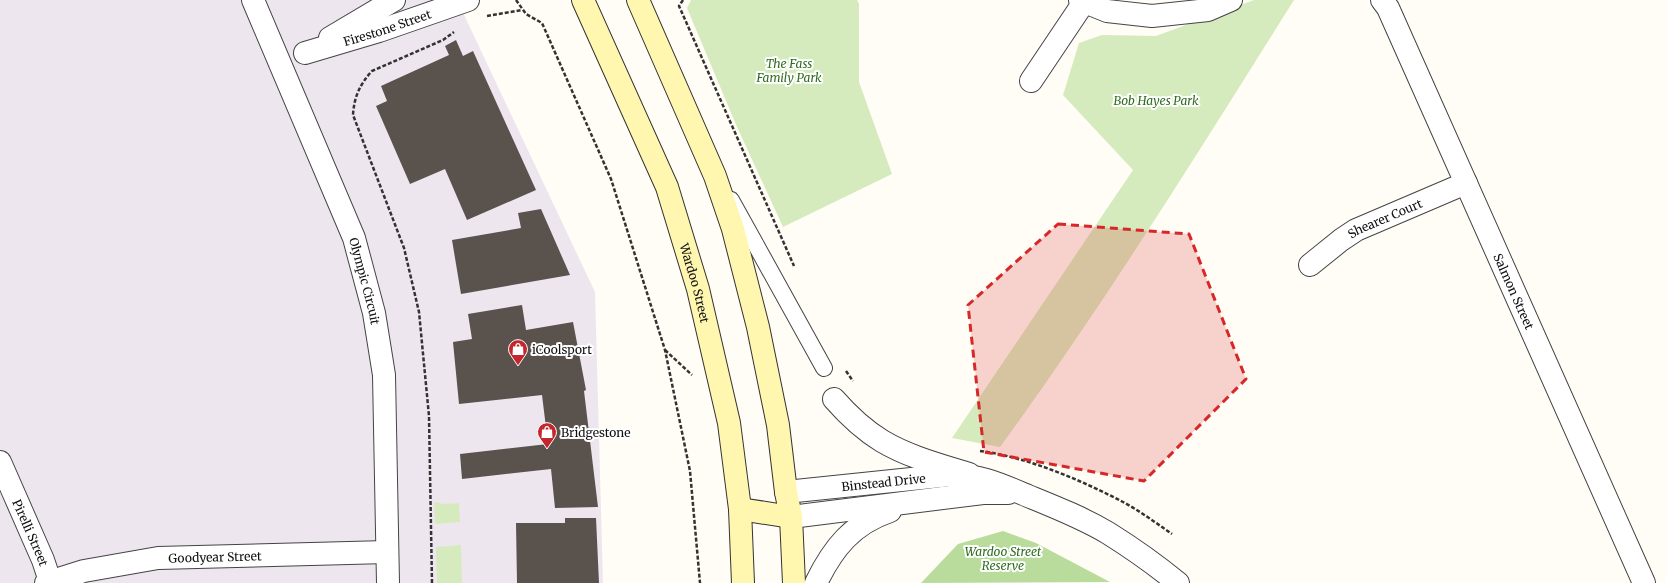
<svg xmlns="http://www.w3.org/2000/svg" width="1667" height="583" font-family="Merriweather,serif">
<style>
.industrial{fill:#eee6ef}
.green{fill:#d5ebbd}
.forest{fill:#b9dc9c}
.building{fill:#5a524d}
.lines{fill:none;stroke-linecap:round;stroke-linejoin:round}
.service-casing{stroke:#444;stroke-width:18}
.minor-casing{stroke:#444;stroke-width:24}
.tertiary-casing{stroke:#444;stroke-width:24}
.secondary-casing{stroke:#333;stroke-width:24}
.path{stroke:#333;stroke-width:2.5;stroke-dasharray:4 2;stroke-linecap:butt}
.service{stroke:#fff;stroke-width:16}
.minor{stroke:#fff;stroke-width:22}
.tertiary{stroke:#fff;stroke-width:22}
.secondary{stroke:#fff6b0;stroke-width:22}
.marked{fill:#d62828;fill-opacity:0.2;stroke:#d62828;stroke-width:3;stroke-dasharray:8 5;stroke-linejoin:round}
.labels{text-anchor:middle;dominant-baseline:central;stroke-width:4;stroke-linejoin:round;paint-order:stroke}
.street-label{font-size:12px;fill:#111;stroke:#fff}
.park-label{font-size:12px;font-style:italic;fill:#2f6b1f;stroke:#fff}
.poi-label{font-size:12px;fill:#111;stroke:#fff;text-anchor:start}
</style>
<rect width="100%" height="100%" fill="#fffdf5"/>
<polygon class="industrial" points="0,0 457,0 595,292 603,583 0,583"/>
<g class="green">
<polygon points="691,0 857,0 859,4 859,82 892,174 783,227 737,127 687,8"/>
<path d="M1254,0H1294C1199,151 1105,303 1000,447L952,438L1133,170L1063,95L1079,43L1102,35L1156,36Z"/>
<polygon points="434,502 444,504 459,503 460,522 435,524"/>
<polygon points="461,545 462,583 437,583 436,547"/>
</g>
<polygon class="forest" points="1003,531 1036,543 1110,582 921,583 958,544"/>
<g class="building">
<polygon points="456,40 463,56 473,51 536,190 467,220 445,169 410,184 376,106 387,101 381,86 449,55 445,46"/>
<polygon points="541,209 570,275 461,294 452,240 521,228 518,213"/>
<polygon points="522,305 526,330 573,322 586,390 584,391 598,507 555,508 551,469 462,479 460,454 548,444 542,395 459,404 453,342 472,339 468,314"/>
<polygon points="565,518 596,518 599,583 517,583 516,523 565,523"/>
</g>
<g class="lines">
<g class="service-casing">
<polyline id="service" points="731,200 824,368"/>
</g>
<g class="minor-casing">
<g id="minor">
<path id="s1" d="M253,0L354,238L374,313L384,375L388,583"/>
<polyline points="1080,0 1107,11 1152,16 1208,10 1231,0"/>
<path id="s2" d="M1382,0L1388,8L1644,583"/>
<polyline points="330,38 394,0"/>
<path id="s3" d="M305,53L379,31L468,0"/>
<polyline points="1031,81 1084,2"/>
<path id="s4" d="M1310,265L1341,240L1356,230L1466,183"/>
<path d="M834,399C848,415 864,430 882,441C909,457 940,465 969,474"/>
<path id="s5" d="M0,462L43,560L50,581"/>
<path id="s6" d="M46,583L84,571L158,558L387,552"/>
</g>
</g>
<g class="tertiary-casing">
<g id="tertiary">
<path id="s7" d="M786,492L950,475C978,474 1002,485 1028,496C1055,507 1083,518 1108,533C1132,548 1156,565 1178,583"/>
<polyline points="791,517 983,493 1008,493"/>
<path d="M816,583C833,548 852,524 890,511"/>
</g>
</g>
<g class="secondary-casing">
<g id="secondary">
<path id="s8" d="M583,0L667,187L698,289L729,423L740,509L743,583"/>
<polyline points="638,0 715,176 733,229 758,327 778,425 786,492 791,517 794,583"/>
<polyline points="740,509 791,517"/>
</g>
</g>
<g class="path">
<polyline points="516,0 526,14 542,23 611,179 665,350 690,471 700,583"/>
<polyline points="683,0 679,6 794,266"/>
<polyline points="487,16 522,10"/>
<polyline points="665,350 692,375"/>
<polyline points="846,371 853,381"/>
<path d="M980,451C1027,457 1081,480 1123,502C1140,511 1156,523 1172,534"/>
<path d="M432,583L429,416L419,312L404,248L353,115C354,97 360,84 372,71L443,40L454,32"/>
</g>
<use href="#service" class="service"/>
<use href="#minor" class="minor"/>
<use href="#tertiary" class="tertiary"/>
<use href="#secondary" class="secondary"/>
</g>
<path class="marked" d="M1058,224L1189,234L1246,379L1144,481L984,452L968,305Z"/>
<defs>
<g id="shop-pin" transform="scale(1)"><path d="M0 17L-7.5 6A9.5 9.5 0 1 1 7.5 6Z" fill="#c4262e" stroke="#fff"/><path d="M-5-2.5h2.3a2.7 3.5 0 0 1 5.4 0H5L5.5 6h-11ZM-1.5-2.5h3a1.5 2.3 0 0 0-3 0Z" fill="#fff"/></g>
</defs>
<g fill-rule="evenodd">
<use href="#shop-pin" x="518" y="349"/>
<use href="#shop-pin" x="547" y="432"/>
</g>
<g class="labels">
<g class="street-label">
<text stroke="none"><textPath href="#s3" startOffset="86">Firestone Street</textPath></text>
<text stroke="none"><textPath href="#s4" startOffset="89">Shearer Court</textPath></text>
<text stroke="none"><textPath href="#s1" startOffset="303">Olympic Circuit</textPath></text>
<text stroke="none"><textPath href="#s8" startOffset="305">Wardoo Street</textPath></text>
<text stroke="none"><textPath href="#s2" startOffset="320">Salmon Street</textPath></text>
<text stroke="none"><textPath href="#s7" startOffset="98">Binstead Drive</textPath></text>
<text stroke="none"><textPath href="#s5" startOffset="77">Pirelli Street</textPath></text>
<text stroke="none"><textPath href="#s6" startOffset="172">Goodyear Street</textPath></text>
</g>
<g class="park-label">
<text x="789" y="63">The Fass<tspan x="789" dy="14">Family Park</tspan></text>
<text x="1156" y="100">Bob Hayes Park</text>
<text x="1003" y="551">Wardoo Street<tspan x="1003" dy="14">Reserve</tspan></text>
</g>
<g class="poi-label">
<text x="532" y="349">iCoolsport</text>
<text x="561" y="432">Bridgestone</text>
</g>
</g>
</svg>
